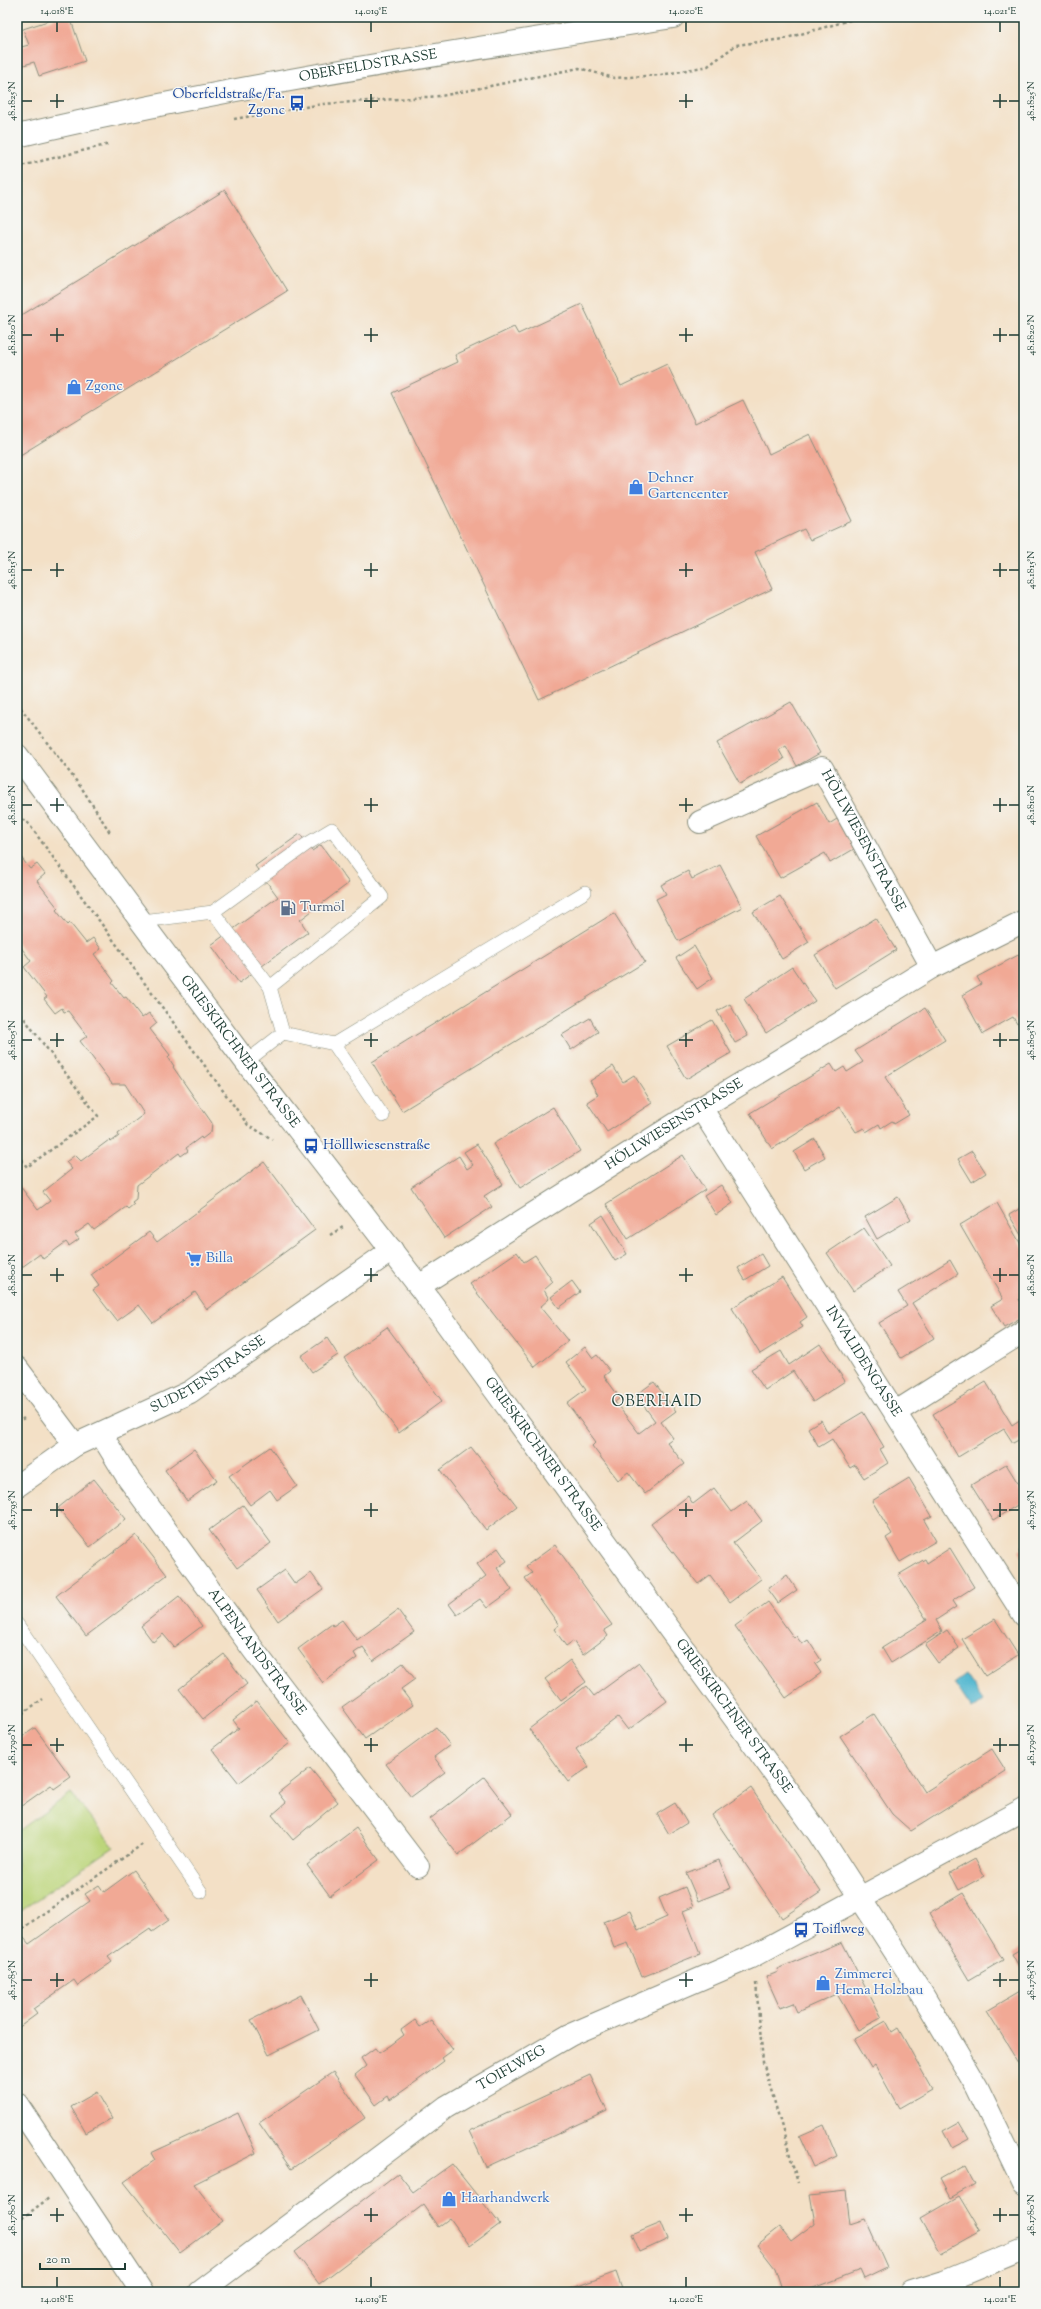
<svg xmlns="http://www.w3.org/2000/svg" width="1041" height="2309" font-family="'Sorts Mill Goudy',serif">
<style>
.green{fill:#bcd57a;stroke:#6e8957}
.water{fill:#50b6cf;stroke:#387a82}
.building{fill:#f1a995}
.lines{fill:none;stroke-linecap:round;stroke-linejoin:round}
.lane-casing{stroke:#898e7d;stroke-width:14}
.street-casing{stroke:#898e7d;stroke-width:24}
.secondary-casing{stroke:#898e7d;stroke-width:24}
.path{stroke:#898e7d;stroke-width:2.5;stroke-dasharray:3 3;stroke-linecap:butt}
.lane{stroke:#fff;stroke-width:13}
.street{stroke:#fff;stroke-width:22}
.secondary{stroke:#fff;stroke-width:22}
.ticks{fill:none;stroke:#1f3d34;stroke-width:1.5}
.labels{text-anchor:middle;dominant-baseline:central;stroke-width:3;stroke-linejoin:round;paint-order:stroke}
.street-label{font-size:14px;fill:#1f3d34;stroke:#f6f6f2}
.transit-label{font-size:14px;fill:#164399;stroke:#f6f6f2;text-anchor:start}
.shop-label{font-size:14px;fill:#366cbe;stroke:#f6f6f2;text-anchor:start}
.service-label{font-size:14px;fill:#4e5e75;stroke:#f6f6f2;text-anchor:start}
.neighbourhood-label{font-size:15px;letter-spacing:1px;fill:#1f3d34;stroke:#f6f6f2}
.neatline{fill:none;stroke:#1f3d34;stroke-width:1.5}
.ticks-label{font-size:10px;text-anchor:middle;fill:#1f3d34}
</style>
<rect width="100%" height="100%" fill="#f6f6f2"/>
<filter id="ink" filterUnits="userSpaceOnUse"><feTurbulence type="fractalNoise" baseFrequency=".025" numOctaves="2"/><feDisplacementMap in="SourceGraphic" scale="8" xChannelSelector="R" yChannelSelector="G"/><feConvolveMatrix kernelMatrix="1 2 1 2 8 2 1 2 1" color-interpolation-filters="sRGB"/></filter>
<filter id="wash" filterUnits="userSpaceOnUse"><feTurbulence type="fractalNoise" baseFrequency=".012" numOctaves="4" result="noise"/><feDisplacementMap in="SourceGraphic" scale="16" xChannelSelector="R" yChannelSelector="G"/><feGaussianBlur stdDeviation="0.9" result="paint"/><feColorMatrix in="noise" values="0 0 0 0 0 0 0 0 0 0 0 0 0 0 0 0 0 1.4 0 .05"/><feComposite in="paint" operator="in"/></filter>
<g filter="url(#wash)">
<rect width="100%" height="100%" fill="#f3e0c6"/>
<polygon class="green" points="71,1793 114,1847 17,1913 17,1832"/>
<polygon class="water" points="965,1675 983,1701 972,1709 954,1683"/>
<g id="blocks">
<g class="building">
<polygon points="60,17 70,17 85,61 39,76 34,62 17,67 17,48 29,45 23,29"/>
<polygon points="225,190 287,291 17,457 17,318"/>
<polygon points="582,304 621,386 667,364 695,423 743,400 769,454 810,434 852,521 810,540 804,529 755,552 772,589 539,700 392,393 458,362 455,355 514,327 518,334"/>
<polygon points="791,702 820,753 797,766 786,746 779,750 784,759 740,784 717,743"/>
<polygon points="817,802 829,824 837,819 854,849 830,863 825,853 780,878 756,836"/>
<polygon points="300,834 312,851 321,845 349,883 300,920 308,932 239,983 211,945 278,897 255,866"/>
<polygon points="17,852 30,869 37,864 45,874 37,881 58,908 56,910 68,925 70,923 86,943 93,938 101,949 94,954 114,981 112,983 124,998 126,997 142,1018 149,1013 157,1023 150,1029 170,1055 168,1057 174,1066 173,1067 212,1123 211,1132 202,1139 201,1137 186,1148 188,1151 181,1156 179,1153 137,1185 136,1199 132,1202 134,1204 128,1209 126,1207 94,1230 89,1224 75,1234 79,1239 69,1246 66,1242 43,1259 40,1254 18,1270 17,1182 38,1210 50,1201 43,1192 72,1169 66,1162 75,1155 81,1161 109,1140 111,1142 119,1136 118,1134 144,1114 125,1084 112,1084 80,1041 87,1036 68,1011 64,1012 62,1008 55,1013 44,999 47,997 24,967 31,961 17,942"/>
<polygon points="720,865 742,907 678,941 656,899 666,894 661,885 688,871 692,879"/>
<polygon points="780,896 809,942 782,959 753,912"/>
<polygon points="614,913 645,962 402,1111 372,1062"/>
<polygon points="876,918 896,950 835,988 815,955"/>
<polygon points="694,946 713,978 697,989 676,958"/>
<polygon points="1022,953 1024,957 1024,1020 1017,1024 1013,1017 983,1034 962,995 981,984 977,977"/>
<polygon points="792,967 815,1001 766,1033 744,999"/>
<polygon points="730,1004 748,1036 735,1043 717,1011"/>
<polygon points="925,1008 945,1040 885,1077 909,1115 894,1124 892,1121 881,1128 879,1124 866,1132 864,1128 856,1132 840,1107 772,1149 750,1113 831,1064 836,1072 844,1067 847,1072 863,1062 855,1051"/>
<polygon points="590,1018 598,1032 571,1050 562,1035"/>
<polygon points="712,1020 731,1053 686,1079 667,1046"/>
<polygon points="613,1066 623,1082 634,1075 652,1103 607,1132 587,1102 598,1095 590,1081"/>
<polygon points="553,1107 580,1151 520,1188 493,1144"/>
<polygon points="815,1139 825,1157 804,1169 794,1152"/>
<polygon points="477,1144 503,1184 484,1196 492,1207 444,1238 411,1187 459,1156 467,1169 473,1165 464,1152"/>
<polygon points="972,1151 986,1173 972,1182 958,1159"/>
<polygon points="683,1155 705,1190 628,1239 606,1204"/>
<polygon points="264,1162 315,1230 207,1309 195,1292 153,1323 139,1305 117,1321 93,1290 99,1286 91,1275 149,1232 157,1242"/>
<polygon points="721,1185 733,1203 716,1215 704,1196"/>
<polygon points="898,1197 911,1219 877,1239 865,1217"/>
<polygon points="997,1203 1024,1250 1024,1296 1019,1299 1024,1308 1024,1316 1004,1327 991,1306 1003,1299 960,1225"/>
<polygon points="1024,1206 1024,1240 1009,1215"/>
<polygon points="603,1215 627,1254 615,1261 591,1223"/>
<polygon points="864,1228 890,1266 853,1291 827,1253"/>
<polygon points="517,1252 524,1262 535,1255 553,1282 544,1290 549,1299 540,1307 568,1341 535,1367 470,1284"/>
<polygon points="761,1254 768,1266 745,1280 738,1268"/>
<polygon points="950,1260 958,1274 912,1303 934,1338 901,1358 879,1323 907,1306 898,1292"/>
<polygon points="782,1277 807,1317 800,1322 803,1327 760,1354 732,1308"/>
<polygon points="572,1281 580,1292 559,1308 551,1297"/>
<polygon points="387,1327 442,1401 399,1433 344,1358"/>
<polygon points="327,1338 338,1355 312,1372 301,1356"/>
<polygon points="820,1344 845,1381 813,1402 793,1371 765,1390 751,1369 781,1351 789,1365"/>
<polygon points="585,1347 593,1358 597,1355 610,1371 604,1376 620,1398 615,1402 639,1433 655,1421 636,1395 654,1382 676,1411 661,1422 673,1438 667,1442 684,1464 645,1494 628,1472 618,1480 592,1446 596,1442 567,1403 586,1389 566,1362"/>
<polygon points="986,1382 1012,1425 1024,1417 1024,1437 1013,1443 1004,1429 958,1457 933,1414"/>
<polygon points="863,1412 884,1447 880,1449 888,1463 864,1478 855,1465 850,1468 832,1439 819,1447 808,1428 821,1420 828,1433"/>
<polygon points="270,1447 297,1486 277,1500 270,1490 250,1505 229,1476"/>
<polygon points="471,1447 517,1506 486,1530 440,1470"/>
<polygon points="194,1449 217,1480 187,1501 165,1470"/>
<polygon points="1006,1464 1024,1493 1024,1501 993,1520 971,1485"/>
<polygon points="909,1478 932,1516 924,1520 936,1541 900,1562 886,1538 892,1534 872,1501"/>
<polygon points="94,1479 126,1519 90,1547 58,1508"/>
<polygon points="714,1488 732,1512 747,1501 762,1521 733,1543 761,1579 730,1602 710,1575 698,1584 651,1524 688,1496 693,1504"/>
<polygon points="243,1505 271,1543 237,1568 209,1530"/>
<polygon points="136,1535 167,1575 86,1636 56,1596"/>
<polygon points="555,1545 612,1625 604,1630 608,1636 583,1655 573,1641 566,1646 554,1629 559,1625 525,1578 532,1573 526,1566"/>
<polygon points="498,1548 507,1561 497,1568 512,1590 487,1608 480,1599 457,1615 449,1604 486,1576 477,1564"/>
<polygon points="950,1548 974,1587 952,1601 956,1607 936,1620 942,1631 891,1663 882,1648 927,1620 898,1575 925,1559 927,1563"/>
<polygon points="1024,1548 1024,1560 1019,1551"/>
<polygon points="285,1570 295,1584 311,1573 323,1589 278,1621 257,1590"/>
<polygon points="787,1575 797,1590 778,1603 768,1589"/>
<polygon points="179,1596 202,1626 174,1647 163,1634 153,1642 141,1626"/>
<polygon points="768,1602 794,1638 796,1636 802,1644 808,1640 821,1660 815,1664 821,1673 786,1698 735,1626"/>
<polygon points="398,1610 414,1632 373,1661 363,1647 354,1653 357,1658 323,1683 298,1649 332,1624 333,1626 342,1620 357,1640"/>
<polygon points="995,1619 1018,1655 985,1676 962,1639"/>
<polygon points="947,1630 959,1648 938,1663 925,1645"/>
<polygon points="224,1654 247,1684 203,1719 179,1689"/>
<polygon points="570,1660 586,1682 561,1700 545,1679"/>
<polygon points="403,1663 415,1679 401,1689 413,1705 365,1739 342,1707"/>
<polygon points="639,1663 667,1701 628,1730 618,1717 576,1749 589,1767 568,1782 529,1729 586,1686 594,1696"/>
<polygon points="257,1701 290,1743 239,1783 212,1749 239,1728 233,1720"/>
<polygon points="874,1714 925,1792 992,1749 1006,1771 911,1831 892,1814 840,1736"/>
<polygon points="436,1727 450,1745 434,1757 445,1772 411,1797 386,1764"/>
<polygon points="35,1728 71,1777 54,1789 51,1785 17,1809 17,1740"/>
<polygon points="310,1768 338,1802 293,1840 272,1815 286,1803 278,1793"/>
<polygon points="484,1777 512,1814 458,1855 430,1819"/>
<polygon points="751,1788 821,1892 782,1918 712,1815"/>
<polygon points="675,1803 687,1823 669,1834 657,1814"/>
<polygon points="356,1828 379,1860 330,1896 307,1865"/>
<polygon points="975,1859 984,1876 959,1890 950,1873"/>
<polygon points="719,1860 731,1888 698,1901 686,1873"/>
<polygon points="134,1870 169,1920 152,1932 150,1928 108,1957 112,1962 78,1986 74,1980 33,2009 37,2014 18,2028 17,1943 24,1938 29,1944 90,1901 85,1894 99,1885 104,1892"/>
<polygon points="685,1887 693,1907 683,1911 700,1954 642,1977 628,1943 614,1948 604,1922 630,1911 638,1930 667,1917 659,1898"/>
<polygon points="963,1893 1003,1960 969,1980 929,1913"/>
<polygon points="842,1942 881,2018 858,2030 837,1994 797,2012 793,2003 780,2008 766,1977 778,1972 777,1969"/>
<polygon points="1024,1947 1024,1975 1012,1954"/>
<polygon points="1019,1992 1024,2001 1024,2071 987,2011"/>
<polygon points="301,1995 319,2030 269,2055 251,2020"/>
<polygon points="415,2020 420,2027 431,2020 453,2050 442,2058 444,2061 417,2081 390,2100 388,2096 376,2105 355,2075 366,2066 361,2058 375,2048 379,2053 391,2045 404,2035 401,2030"/>
<polygon points="886,2021 892,2032 898,2028 932,2089 899,2108 875,2065 871,2068 854,2039"/>
<polygon points="333,2072 365,2118 291,2169 259,2123"/>
<polygon points="590,2075 607,2111 486,2167 469,2131"/>
<polygon points="97,2092 112,2118 86,2133 71,2107"/>
<polygon points="238,2113 256,2153 194,2184 223,2221 180,2253 124,2182 155,2160 151,2153"/>
<polygon points="959,2122 969,2139 952,2148 943,2131"/>
<polygon points="824,2125 837,2156 813,2167 799,2136"/>
<polygon points="452,2164 500,2224 470,2246 450,2218 438,2227 423,2205 319,2284 295,2252 398,2173 413,2192"/>
<polygon points="965,2165 975,2184 950,2198 940,2179"/>
<polygon points="846,2191 850,2224 865,2219 887,2268 864,2279 860,2270 803,2292 783,2292 775,2268 757,2245 780,2227 791,2241 815,2223 810,2195"/>
<polygon points="959,2196 980,2231 941,2253 921,2218"/>
<polygon points="661,2222 668,2239 640,2252 632,2234"/>
<polygon points="616,2272 623,2292 562,2292"/>
<polygon points="17,2284 24,2292 17,2292"/>
<polygon points="290,2288 293,2292 285,2292"/>
</g>
</g>
</g>
<g filter="url(#ink)">
<use href="#blocks" fill-opacity="0" stroke="#898e7d" stroke-width="1"/>
<g class="lines">
<g class="lane-casing">
<g id="lane">
<polyline points="213,912 307,844 332,829 382,897 270,987"/>
<polyline points="143,921 213,912 270,987 283,1033 246,1062"/>
<polyline points="283,1033 334,1044 383,1116"/>
<polyline points="334,1044 585,892"/>
<polyline points="17,1624 201,1892"/>
</g>
</g>
<g class="street-casing">
<g id="street">
<path id="s1" d="M700,822L822,768L932,967"/>
<path id="s2" d="M701,1108L1024,1615"/>
<path id="s3" d="M419,1286L701,1108L932,967L1024,921"/>
<polyline points="17,1368 75,1445"/>
<polyline points="896,1412 1024,1331"/>
<path id="s4" d="M101,1434L128,1478L255,1652L418,1866"/>
<path id="s5" d="M17,1486L75,1445L190,1392L392,1250"/>
<polyline points="17,2104 142,2292"/>
<path id="s6" d="M200,2292L446,2107L570,2035L749,1958L1024,1809"/>
<polyline points="912,2292 944,2282 1024,2249"/>
</g>
</g>
<g class="secondary-casing">
<g id="secondary">
<path id="s7" d="M17,136C234,85 454,52 673,17"/>
<path id="s8" d="M17,755L246,1062L419,1286L819,1834L921,1992L977,2087L1024,2184"/>
</g>
</g>
<g class="path">
<polyline points="234,119 323,104 441,96 579,68 614,78 661,75 708,66 736,45 783,39 861,17"/>
<polyline points="17,167 110,144"/>
<polyline points="17,703 83,790 111,834"/>
<polyline points="17,816 28,823 248,1125 272,1139"/>
<polyline points="17,1009 98,1116 27,1167 17,1154"/>
<polyline points="17,1161 20,1158"/>
<polyline points="330,1235 343,1227"/>
<polyline points="17,1423 24,1418"/>
<polyline points="17,1717 43,1699"/>
<polyline points="17,1932 143,1844"/>
<polyline points="756,1983 763,2062 798,2183"/>
<polyline points="17,2222 49,2198"/>
</g>
<use href="#lane" class="lane"/>
<use href="#street" class="street"/>
<use href="#secondary" class="secondary"/>
</g>
</g>
<path class="ticks" d="M57,22V32M371,22V32M686,22V32M1000,22V32M57,94V108M371,94V108M686,94V108M1000,94V108M22,101H32M50,101H64M364,101H378M679,101H693M993,101H1007M1009,101H1019M57,328V342M371,328V342M686,328V342M1000,328V342M22,335H32M50,335H64M364,335H378M679,335H693M993,335H1007M1009,335H1019M57,563V577M371,563V577M686,563V577M1000,563V577M22,570H32M50,570H64M364,570H378M679,570H693M993,570H1007M1009,570H1019M57,798V812M371,798V812M686,798V812M1000,798V812M22,805H32M50,805H64M364,805H378M679,805H693M993,805H1007M1009,805H1019M57,1033V1047M371,1033V1047M686,1033V1047M1000,1033V1047M22,1040H32M50,1040H64M364,1040H378M679,1040H693M993,1040H1007M1009,1040H1019M57,1268V1282M371,1268V1282M686,1268V1282M1000,1268V1282M22,1275H32M50,1275H64M364,1275H378M679,1275H693M993,1275H1007M1009,1275H1019M57,1503V1517M371,1503V1517M686,1503V1517M1000,1503V1517M22,1510H32M50,1510H64M364,1510H378M679,1510H693M993,1510H1007M1009,1510H1019M57,1738V1752M371,1738V1752M686,1738V1752M1000,1738V1752M22,1745H32M50,1745H64M364,1745H378M679,1745H693M993,1745H1007M1009,1745H1019M57,1973V1987M371,1973V1987M686,1973V1987M1000,1973V1987M22,1980H32M50,1980H64M364,1980H378M679,1980H693M993,1980H1007M1009,1980H1019M57,2208V2222M371,2208V2222M686,2208V2222M1000,2208V2222M22,2215H32M50,2215H64M364,2215H378M679,2215H693M993,2215H1007M1009,2215H1019M57,2277V2287M371,2277V2287M686,2277V2287M1000,2277V2287"/>
<defs>
<g id="bus-bare" transform="scale(1.2)"><path d="M-5-6H5V4H4V6H2V4H-2V6H-4V4H-5ZM-3.5-4V0h7V-4ZM-3.5 1.2v1.5H-2V1.2ZM2 1.2v1.5H3.5V1.2Z" fill="#1a4fb4" stroke="#f6f6f2" stroke-width="2.5" paint-order="stroke"/></g>
<g id="shop-bare" transform="scale(1.2)"><path d="M-5-2.5h2.3a2.7 3.5 0 0 1 5.4 0H5L5.5 6h-11ZM-1.5-2.5h3a1.5 2.3 0 0 0-3 0Z" fill="#3f7fe0" stroke="#f6f6f2" stroke-width="2.5" paint-order="stroke"/></g>
<g id="fuel-bare" transform="scale(1.2)"><path d="M-5.5-6h7V0h2V4h1.3V-2.5L3-4.5l.8-.8L6-3V5H2.5V1h-1V6h-7ZM-4.2-4.7v3.2H.2V-4.7Z" fill="#5c6f8a" stroke="#f6f6f2" stroke-width="2.5" paint-order="stroke"/></g>
<g id="supermarket-bare" transform="scale(1.2)"><path d="M-6-5.5h2.5l.6 2H6L4.5 2H-2.5L-4.4-4H-6ZM-1.5 3.2a1.3 1.3 0 1 0 .1 0ZM3 3.2a1.3 1.3 0 1 0 .1 0Z" fill="#3f7fe0" stroke="#f6f6f2" stroke-width="2.5" paint-order="stroke"/></g>
</defs>
<g fill-rule="evenodd">
<use href="#bus-bare" x="297" y="103"/>
<use href="#shop-bare" x="74" y="387"/>
<use href="#shop-bare" x="636" y="487"/>
<use href="#fuel-bare" x="288" y="908"/>
<use href="#bus-bare" x="311" y="1146"/>
<use href="#supermarket-bare" x="194" y="1259"/>
<use href="#bus-bare" x="801" y="1930"/>
<use href="#shop-bare" x="823" y="1983"/>
<use href="#shop-bare" x="449" y="2199"/>
</g>
<g class="labels">
<g class="street-label">
<text stroke="none"><textPath href="#s7" startOffset="358">OBERFELDSTRASSE</textPath></text>
<text stroke="none"><textPath href="#s1" startOffset="217">HÖLLWIESENSTRASSE</textPath></text>
<text stroke="none"><textPath href="#s8" startOffset="371">GRIESKIRCHNER STRASSE</textPath></text>
<text stroke="none"><textPath href="#s3" startOffset="302">HÖLLWIESENSTRASSE</textPath></text>
<text stroke="none"><textPath href="#s2" startOffset="301">INVALIDENGASSE</textPath></text>
<text stroke="none"><textPath href="#s5" startOffset="222">SUDETENSTRASSE</textPath></text>
<text stroke="none"><textPath href="#s8" startOffset="875">GRIESKIRCHNER STRASSE</textPath></text>
<text stroke="none"><textPath href="#s4" startOffset="268">ALPENLANDSTRASSE</textPath></text>
<text stroke="none"><textPath href="#s8" startOffset="1199">GRIESKIRCHNER STRASSE</textPath></text>
<text stroke="none"><textPath href="#s6" startOffset="384">TOIFLWEG</textPath></text>
</g>
<g class="transit-label">
<text x="285" y="95" text-anchor="end">Oberfeldstraße/Fa.<tspan x="285" dy="16">Zgonc</tspan></text>
<text x="323" y="1146">Hölllwiesenstraße</text>
<text x="813" y="1930">Toiflweg</text>
</g>
<g class="shop-label">
<text x="86" y="387">Zgonc</text>
<text x="648" y="479">Dehner<tspan x="648" dy="16">Gartencenter</tspan></text>
<text x="206" y="1259">Billa</text>
<text x="835" y="1975">Zimmerei<tspan x="835" dy="16">Hema Holzbau</tspan></text>
<text x="461" y="2199">Haarhandwerk</text>
</g>
<g class="service-label">
<text x="300" y="908">Turmöl</text>
</g>
<g class="neighbourhood-label">
<text x="657" y="1402">OBERHAID</text>
</g>
</g>
<rect width="1041" height="2309" fill="none" stroke="#f6f6f2" stroke-width="44"/>
<path d="M40 2263v6h85v-6" fill="none" stroke="#1f3d34" stroke-width="2"/>
<text x="46" y="2263" font-size="12" fill="#1f3d34" stroke="#f6f6f2" stroke-width="3" paint-order="stroke">20 m</text>
<rect x="22" y="22" width="997" height="2265" class="neatline"/>
<g class="ticks-label">
<text x="57" y="14">14.018°E</text>
<text x="371" y="14">14.019°E</text>
<text x="686" y="14">14.020°E</text>
<text x="1000" y="14">14.021°E</text>
<text transform="translate(11 101) rotate(-90)" y="4">48.1825°N</text>
<text transform="translate(1030 101) rotate(-90)" y="4">48.1825°N</text>
<text transform="translate(11 335) rotate(-90)" y="4">48.1820°N</text>
<text transform="translate(1030 335) rotate(-90)" y="4">48.1820°N</text>
<text transform="translate(11 570) rotate(-90)" y="4">48.1815°N</text>
<text transform="translate(1030 570) rotate(-90)" y="4">48.1815°N</text>
<text transform="translate(11 805) rotate(-90)" y="4">48.1810°N</text>
<text transform="translate(1030 805) rotate(-90)" y="4">48.1810°N</text>
<text transform="translate(11 1040) rotate(-90)" y="4">48.1805°N</text>
<text transform="translate(1030 1040) rotate(-90)" y="4">48.1805°N</text>
<text transform="translate(11 1275) rotate(-90)" y="4">48.1800°N</text>
<text transform="translate(1030 1275) rotate(-90)" y="4">48.1800°N</text>
<text transform="translate(11 1510) rotate(-90)" y="4">48.1795°N</text>
<text transform="translate(1030 1510) rotate(-90)" y="4">48.1795°N</text>
<text transform="translate(11 1745) rotate(-90)" y="4">48.1790°N</text>
<text transform="translate(1030 1745) rotate(-90)" y="4">48.1790°N</text>
<text transform="translate(11 1980) rotate(-90)" y="4">48.1785°N</text>
<text transform="translate(1030 1980) rotate(-90)" y="4">48.1785°N</text>
<text transform="translate(11 2215) rotate(-90)" y="4">48.1780°N</text>
<text transform="translate(1030 2215) rotate(-90)" y="4">48.1780°N</text>
<text x="57" y="2302">14.018°E</text>
<text x="371" y="2302">14.019°E</text>
<text x="686" y="2302">14.020°E</text>
<text x="1000" y="2302">14.021°E</text>
</g>
</svg>
